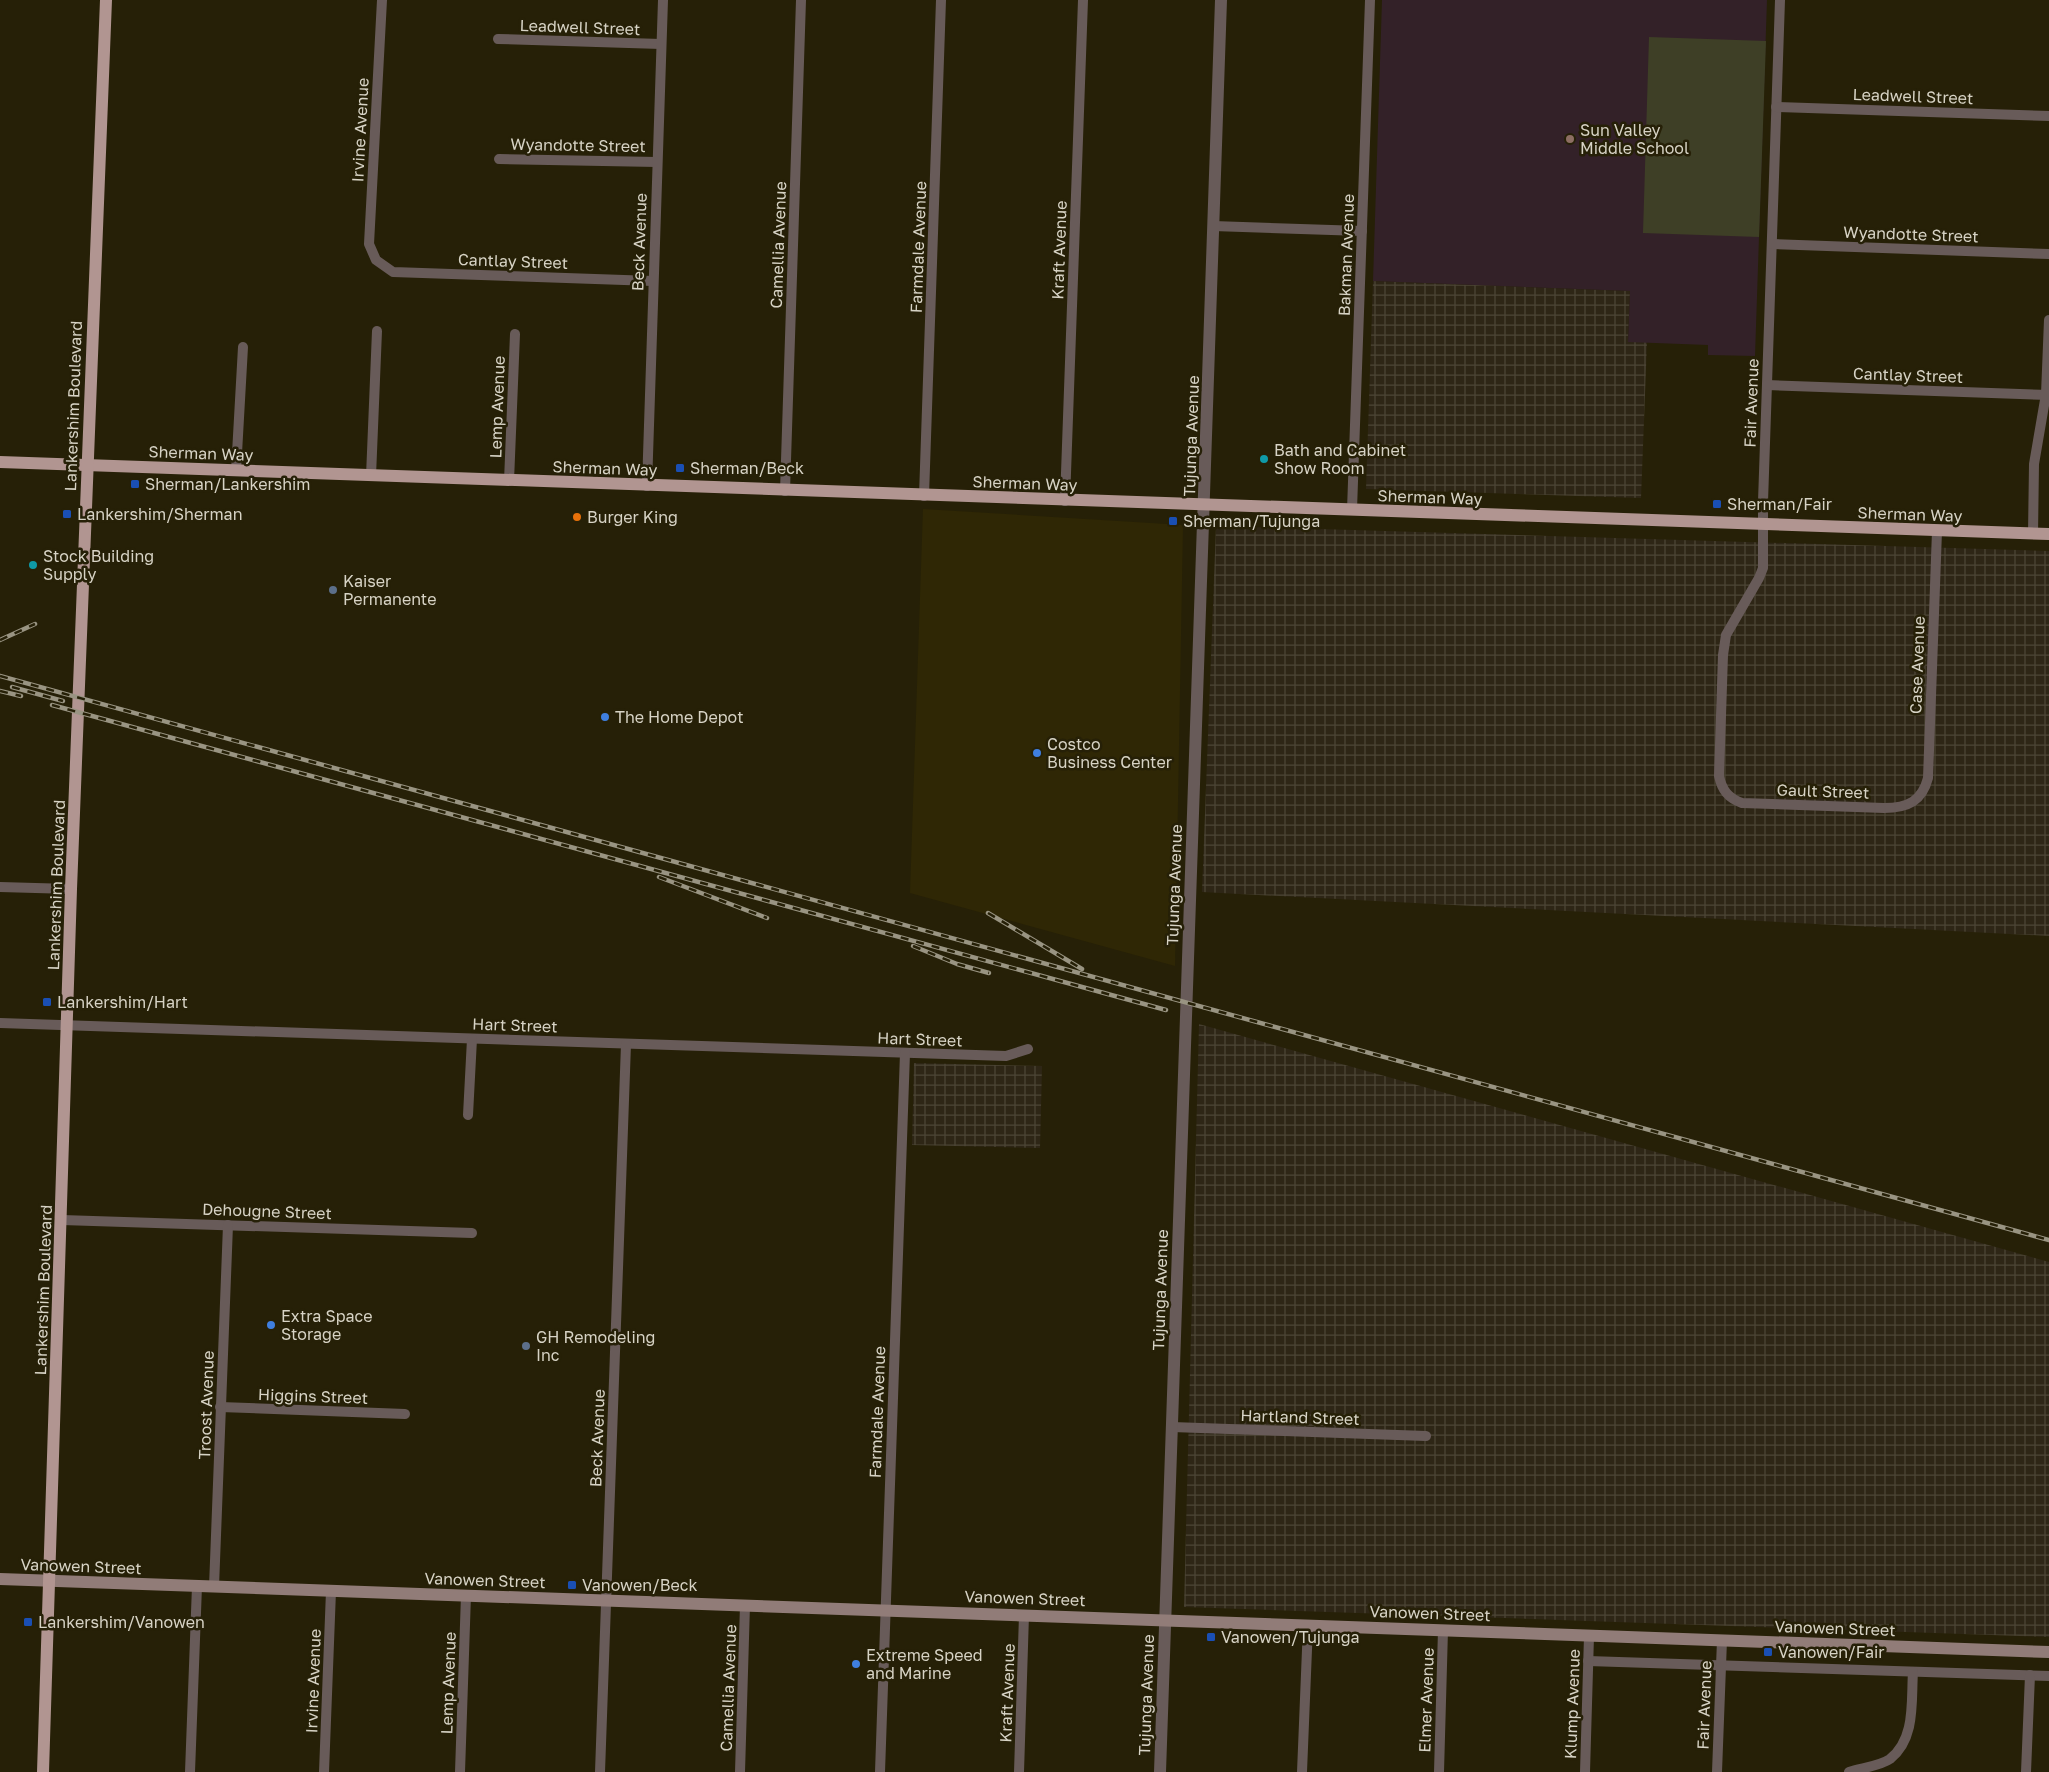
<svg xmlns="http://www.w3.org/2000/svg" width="2049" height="1772" font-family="'Golos Text',sans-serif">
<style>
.built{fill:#2f2705}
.industrial{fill:url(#industrial-grid)}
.education{fill:#332128}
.grass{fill:#3e3f26}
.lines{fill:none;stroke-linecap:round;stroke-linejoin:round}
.minor{stroke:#685b59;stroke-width:10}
.tertiary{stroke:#685b59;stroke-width:12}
.secondary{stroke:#917c78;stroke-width:12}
.primary{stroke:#b19591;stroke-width:12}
.rail-casing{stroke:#999482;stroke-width:4.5}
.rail{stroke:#262007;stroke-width:2.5;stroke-dasharray:8;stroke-linecap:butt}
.education-dot{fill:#8d6e63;stroke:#262007;stroke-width:2}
.culture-dot{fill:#0f9aa8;stroke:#262007;stroke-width:2}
.transit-dot{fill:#1a4fb4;stroke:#262007;stroke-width:2}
.food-dot{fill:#e8710a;stroke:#262007;stroke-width:2}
.service-dot{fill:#5c6f8a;stroke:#262007;stroke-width:2}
.shop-dot{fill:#3f7fe0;stroke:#262007;stroke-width:2}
.labels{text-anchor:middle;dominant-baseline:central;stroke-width:5;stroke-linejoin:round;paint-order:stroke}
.street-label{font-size:16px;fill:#d7d3c5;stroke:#262007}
.poi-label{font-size:16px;fill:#d7d3c5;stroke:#262007;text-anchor:start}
</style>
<defs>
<pattern id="industrial-grid" width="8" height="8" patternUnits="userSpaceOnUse" patternTransform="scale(1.25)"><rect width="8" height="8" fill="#2e2616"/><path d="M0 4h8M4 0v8" fill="none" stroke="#4c4536"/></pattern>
</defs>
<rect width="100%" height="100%" fill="#262007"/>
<polygon class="built" points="923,509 1183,525 1175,966 910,893"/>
<g class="industrial">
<polygon points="1373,281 1630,291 1628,341 1647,342 1641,498 1366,489"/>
<polygon points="1216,526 2049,551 2049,936 1202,892"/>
<polygon points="1199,1024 2049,1262 2049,1637 1184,1607"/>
<polygon points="914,1063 1042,1066 1040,1148 912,1145"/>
</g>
<polygon class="education" points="1382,0 1767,0 1755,356 1708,355 1708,345 1628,342 1630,291 1373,281"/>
<polygon class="grass" points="1649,37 1766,41 1759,237 1643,233"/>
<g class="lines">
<g class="minor">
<polyline points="382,0 369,244 376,260 393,272 653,281"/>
<path d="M1780,0L1763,502V568L1759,578L1726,635L1723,655L1719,776C1722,790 1728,798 1742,803L1884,808C1908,808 1922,801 1928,778L1937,531"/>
<polyline points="498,39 661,44"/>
<polyline points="1776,107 2049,116"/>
<polyline points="499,159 657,162"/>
<polyline points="1213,226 1362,231"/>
<polyline points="1772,244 2049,254"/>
<polyline points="1767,385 2049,395"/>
<polyline points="236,471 243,347"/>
<polyline points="371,476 377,331"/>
<polyline points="509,481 515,334"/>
<polyline points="647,486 663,0"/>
<polyline points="785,491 801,0"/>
<polyline points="924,496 941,0"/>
<polyline points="1065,501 1083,0"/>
<polyline points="1352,510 1370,0"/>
<polyline points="2033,534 2034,464 2046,394 2049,320"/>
<polyline points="0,887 71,889"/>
<polyline points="0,1023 1006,1056 1028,1049"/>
<polyline points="468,1115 472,1039"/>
<polyline points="62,1220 472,1233"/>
<polyline points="220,1407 405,1414"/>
<polyline points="1172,1427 1426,1436"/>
<polyline points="214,1587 228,1225"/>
<polyline points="1588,1661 2049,1676"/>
<polyline points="190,1772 197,1586"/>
<polyline points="324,1772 331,1591"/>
<polyline points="460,1772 466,1595"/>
<polyline points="600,1772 626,1044"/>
<polyline points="740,1772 745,1605"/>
<polyline points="880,1772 905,1053"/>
<polyline points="1019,1772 1024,1615"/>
<polyline points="1302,1772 1308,1625"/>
<polyline points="1439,1772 1443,1630"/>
<polyline points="1585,1772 1589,1636"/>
<polyline points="1717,1772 1722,1640"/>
<path d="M1849,1772C1861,1768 1880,1766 1890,1759C1916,1739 1911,1701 1913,1672"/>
<polyline points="2026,1772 2030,1675"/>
</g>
<polyline class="tertiary" points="1160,1772 1221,0"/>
<polyline class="secondary" points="0,1579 2049,1652"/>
<g class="primary">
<polyline points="0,462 2049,534"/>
<polyline points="43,1772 71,889 106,0"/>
</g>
<g class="rail-casing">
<g id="rail">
<polyline points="0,640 35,624"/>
<polyline points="0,676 2049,1240"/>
<polyline points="12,687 63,701"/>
<polyline points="0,691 21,696"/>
<polyline points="52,705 1166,1010"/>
<polyline points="659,877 767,918"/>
<polyline points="988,913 1082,969"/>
<polyline points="913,946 957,964 989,973"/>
</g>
</g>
<use href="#rail" class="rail"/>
</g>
<circle class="education-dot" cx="1570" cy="139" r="5"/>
<g class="culture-dot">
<circle cx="1264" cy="459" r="5"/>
<circle cx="33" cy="565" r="5"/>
</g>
<g class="transit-dot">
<rect x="675" y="463" width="10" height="10" rx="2.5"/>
<rect x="130" y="479" width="10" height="10" rx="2.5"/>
<rect x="1712" y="499" width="10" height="10" rx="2.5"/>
<rect x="62" y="509" width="10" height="10" rx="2.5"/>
<rect x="1168" y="516" width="10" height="10" rx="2.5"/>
<rect x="42" y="997" width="10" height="10" rx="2.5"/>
<rect x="567" y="1580" width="10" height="10" rx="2.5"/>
<rect x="23" y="1617" width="10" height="10" rx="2.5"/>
<rect x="1206" y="1632" width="10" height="10" rx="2.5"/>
<rect x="1763" y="1647" width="10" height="10" rx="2.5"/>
</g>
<circle class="food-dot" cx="577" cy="517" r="5"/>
<g class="service-dot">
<circle cx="333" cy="590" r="5"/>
<circle cx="526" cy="1346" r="5"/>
</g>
<g class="shop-dot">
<circle cx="605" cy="717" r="5"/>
<circle cx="1037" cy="753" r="5"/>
<circle cx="271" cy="1325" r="5"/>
<circle cx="856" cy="1664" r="5"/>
</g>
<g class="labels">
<g class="street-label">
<text transform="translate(580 27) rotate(2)">Leadwell Street</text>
<text transform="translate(1913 96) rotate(2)">Leadwell Street</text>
<text transform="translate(360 130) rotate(-87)">Irvine Avenue</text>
<text transform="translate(578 145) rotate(1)">Wyandotte Street</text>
<text transform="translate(1911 234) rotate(2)">Wyandotte Street</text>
<text transform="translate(639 242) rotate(-88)">Beck Avenue</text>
<text transform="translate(778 245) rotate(-88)">Camellia Avenue</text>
<text transform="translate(918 247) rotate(-88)">Farmdale Avenue</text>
<text transform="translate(1059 250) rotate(-88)">Kraft Avenue</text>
<text transform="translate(1346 255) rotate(-88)">Bakman Avenue</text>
<text transform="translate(513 261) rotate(2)">Cantlay Street</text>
<text transform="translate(1908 375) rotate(2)">Cantlay Street</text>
<text transform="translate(1751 403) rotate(-88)">Fair Avenue</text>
<text transform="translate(73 406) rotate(-88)">Lankershim Boulevard</text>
<text transform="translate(497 407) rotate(-88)">Lemp Avenue</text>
<text transform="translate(1191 436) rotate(-88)">Tujunga Avenue</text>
<text transform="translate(201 453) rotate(2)">Sherman Way</text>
<text transform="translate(605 468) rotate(2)">Sherman Way</text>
<text transform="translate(1025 483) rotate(2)">Sherman Way</text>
<text transform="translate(1430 497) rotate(2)">Sherman Way</text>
<text transform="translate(1910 514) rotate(2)">Sherman Way</text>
<text transform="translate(1917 665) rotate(-88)">Case Avenue</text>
<text transform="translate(1823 791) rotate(2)">Gault Street</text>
<text transform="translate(56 885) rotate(-88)">Lankershim Boulevard</text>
<text transform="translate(1174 885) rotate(-88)">Tujunga Avenue</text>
<text transform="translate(515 1025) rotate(2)">Hart Street</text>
<text transform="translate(920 1039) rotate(2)">Hart Street</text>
<text transform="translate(267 1211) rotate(2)">Dehougne Street</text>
<text transform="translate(43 1290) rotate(-88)">Lankershim Boulevard</text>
<text transform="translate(1160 1290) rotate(-88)">Tujunga Avenue</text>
<text transform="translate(313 1396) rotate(2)">Higgins Street</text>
<text transform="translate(206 1405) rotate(-88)">Troost Avenue</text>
<text transform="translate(877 1412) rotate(-88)">Farmdale Avenue</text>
<text transform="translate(1300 1417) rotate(2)">Hartland Street</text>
<text transform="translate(597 1438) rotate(-88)">Beck Avenue</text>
<text transform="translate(81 1566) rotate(2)">Vanowen Street</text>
<text transform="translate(485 1580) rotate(2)">Vanowen Street</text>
<text transform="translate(1025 1598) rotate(2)">Vanowen Street</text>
<text transform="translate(1430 1613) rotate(2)">Vanowen Street</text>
<text transform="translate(1835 1628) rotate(2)">Vanowen Street</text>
<text transform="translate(313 1681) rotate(-88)">Irvine Avenue</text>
<text transform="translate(448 1683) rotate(-88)">Lemp Avenue</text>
<text transform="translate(728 1688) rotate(-88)">Camellia Avenue</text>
<text transform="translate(1007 1693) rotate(-88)">Kraft Avenue</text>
<text transform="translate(1146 1695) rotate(-88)">Tujunga Avenue</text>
<text transform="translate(1426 1700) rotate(-88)">Elmer Avenue</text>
<text transform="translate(1572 1704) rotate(-88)">Klump Avenue</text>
<text transform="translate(1704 1705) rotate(-88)">Fair Avenue</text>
</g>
<g class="poi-label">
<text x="1580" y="130">Sun Valley<tspan x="1580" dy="18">Middle School</tspan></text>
<text x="1274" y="450">Bath and Cabinet<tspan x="1274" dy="18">Show Room</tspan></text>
<text x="690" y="468">Sherman/Beck</text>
<text x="145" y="484">Sherman/Lankershim</text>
<text x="1727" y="504">Sherman/Fair</text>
<text x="77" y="514">Lankershim/Sherman</text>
<text x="587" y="517">Burger King</text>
<text x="1183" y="521">Sherman/Tujunga</text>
<text x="43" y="556">Stock Building<tspan x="43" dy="18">Supply</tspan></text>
<text x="343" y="581">Kaiser<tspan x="343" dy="18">Permanente</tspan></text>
<text x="615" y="717">The Home Depot</text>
<text x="1047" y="744">Costco<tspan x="1047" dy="18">Business Center</tspan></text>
<text x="57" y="1002">Lankershim/Hart</text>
<text x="281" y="1316">Extra Space<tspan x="281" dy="18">Storage</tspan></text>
<text x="536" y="1337">GH Remodeling<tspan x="536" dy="18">Inc</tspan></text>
<text x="582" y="1585">Vanowen/Beck</text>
<text x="38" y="1622">Lankershim/Vanowen</text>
<text x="1221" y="1637">Vanowen/Tujunga</text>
<text x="1778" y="1652">Vanowen/Fair</text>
<text x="866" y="1655">Extreme Speed<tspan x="866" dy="18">and Marine</tspan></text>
</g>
</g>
</svg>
